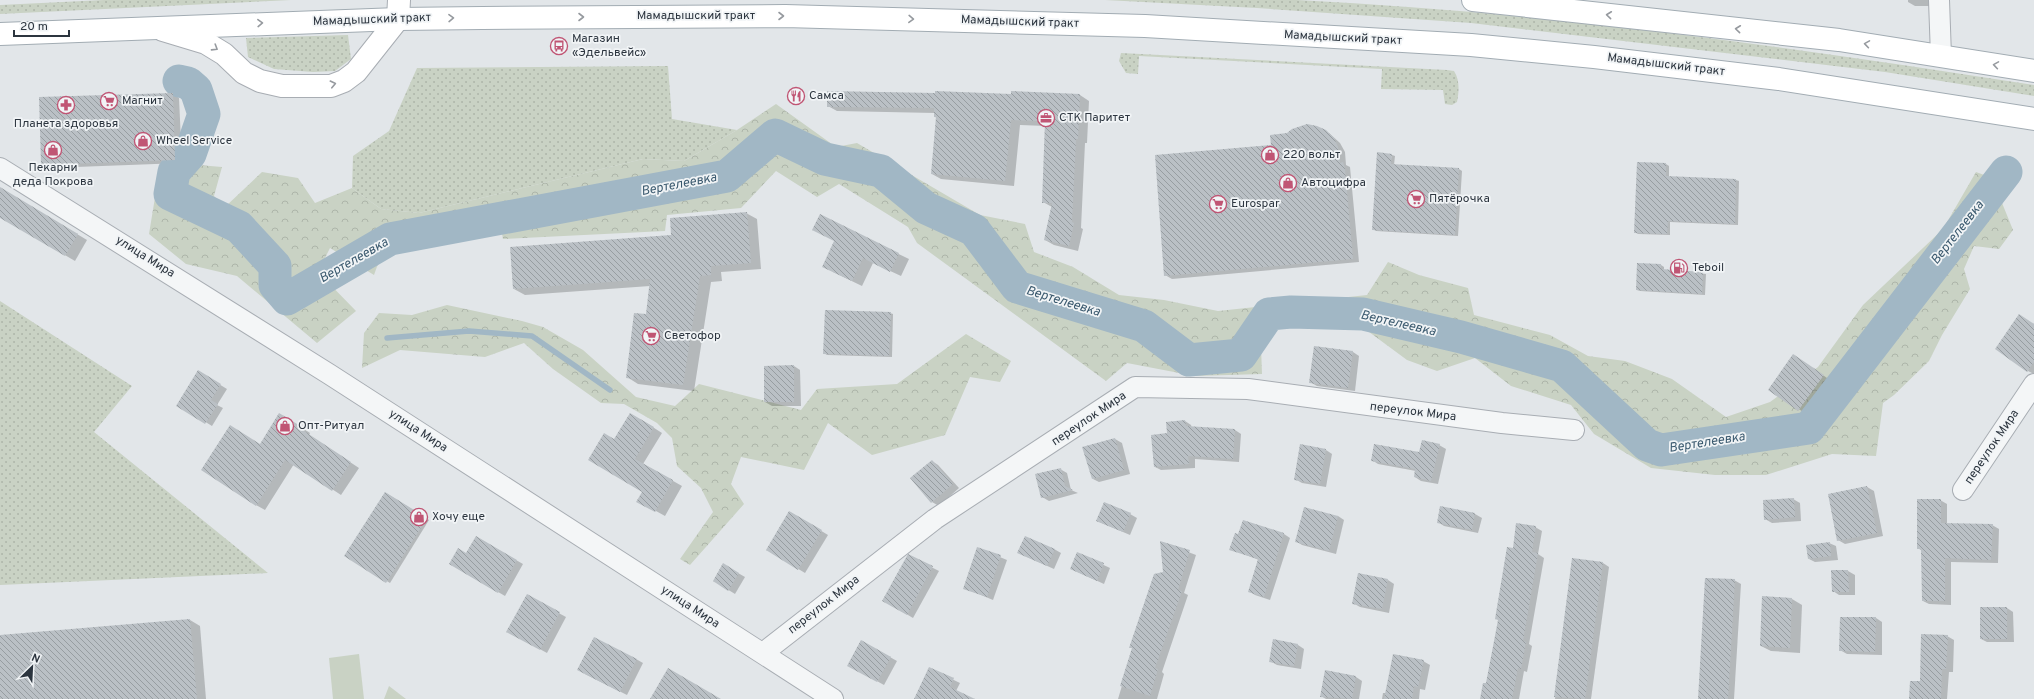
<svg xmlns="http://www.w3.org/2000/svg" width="2034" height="699" font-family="Overpass,sans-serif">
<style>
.grass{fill:url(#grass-dots)}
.forest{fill:url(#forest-crowns)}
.green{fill:#c9d2c4}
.shadow{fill:#0003}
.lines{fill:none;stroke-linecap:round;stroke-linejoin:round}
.stream{stroke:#a1b7c5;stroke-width:5.5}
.river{stroke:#a1b7c5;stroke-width:33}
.building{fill:url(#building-back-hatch)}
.street-casing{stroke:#a8adb3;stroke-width:22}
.secondary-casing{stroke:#a8adb3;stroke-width:24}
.primary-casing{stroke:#a2acb3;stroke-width:24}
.street{stroke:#f4f6f7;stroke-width:20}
.secondary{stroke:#fff;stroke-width:22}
.primary{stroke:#fff;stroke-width:22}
.oneway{stroke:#969a9f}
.labels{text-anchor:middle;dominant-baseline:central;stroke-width:3.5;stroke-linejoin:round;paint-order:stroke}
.street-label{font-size:12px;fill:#2c353f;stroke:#f1f4f6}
.poi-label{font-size:12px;fill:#2c353f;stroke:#f1f4f6;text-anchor:start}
.water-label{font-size:13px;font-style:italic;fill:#3a596e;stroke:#f1f4f6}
</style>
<defs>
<pattern id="grass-dots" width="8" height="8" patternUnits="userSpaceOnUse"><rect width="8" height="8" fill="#c9d2c4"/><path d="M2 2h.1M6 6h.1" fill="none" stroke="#adb5a9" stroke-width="1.8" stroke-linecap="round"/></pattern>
<pattern id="forest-crowns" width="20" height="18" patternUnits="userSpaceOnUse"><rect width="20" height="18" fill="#c9d2c4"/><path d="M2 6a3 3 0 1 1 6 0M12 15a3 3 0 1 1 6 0" fill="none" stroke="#adb5a9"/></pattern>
<pattern id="building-back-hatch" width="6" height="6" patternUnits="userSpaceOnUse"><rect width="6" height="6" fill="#bac0c5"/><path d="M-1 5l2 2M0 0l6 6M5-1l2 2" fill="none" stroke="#979da1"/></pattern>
</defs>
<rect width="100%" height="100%" fill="#e2e6e9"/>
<g class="grass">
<polygon points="104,0 291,0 0,14 0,5"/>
<path d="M1105,0C1169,0 1234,0 1297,0C1544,12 1790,47 2034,85V96L1885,72L1471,23L1257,8Z"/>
<polygon points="348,35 351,59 335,71 313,72 274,69 248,57 246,38"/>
<path d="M1121,53L1447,70L1454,71C1460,80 1459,92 1457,102L1452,105L1445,104L1443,90L1381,89L1382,69L1139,56L1138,74L1126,73L1119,61Z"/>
<polygon points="668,66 672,119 737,130 684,161 643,159 419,213 381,209 352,188 353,156 389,131 417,68"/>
<polygon points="0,301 132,386 94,432 268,573 0,585"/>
</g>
<g class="forest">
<polygon points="776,104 836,147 857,143 980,215 1025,224 1034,252 1073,267 1119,295 1164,300 1218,311 1367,295 1388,262 1419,275 1468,288 1474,315 1550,335 1588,356 1625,361 1672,379 1726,417 1770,402 1818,367 1863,305 1943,229 1976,172 2009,184 2000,198 2013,230 1999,249 1974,246 1964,269 1970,289 1942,335 1929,361 1894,395 1883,403 1876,456 1832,454 1766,475 1715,475 1651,468 1594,434 1571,405 1511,386 1475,358 1437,371 1407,360 1365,329 1276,322 1261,346 1262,374 1195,376 1127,363 1106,381 917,243 908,227 839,184 817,197 776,171 741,208 667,215 665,231 503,239 500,223 384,247 374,275 330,248 318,272 356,311 317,343 237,276 186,264 149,234 158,179 187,164 222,167 214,196 225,207 262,172 298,178 315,203 352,188 381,209 419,213 643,159 684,161 737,130"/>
<polygon points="447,305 522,321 543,327 583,350 636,397 675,406 699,384 801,410 817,389 897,384 966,334 1011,361 1000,382 970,377 945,435 872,455 828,423 804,470 741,457 731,484 744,504 690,565 680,559 713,512 701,488 677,466 672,438 657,423 624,404 601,403 553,369 524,343 485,357 400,350 362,368 364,333 379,313 412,315"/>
</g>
<g class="green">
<polygon points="359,654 364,699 333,699 329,658"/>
<polygon points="389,686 406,699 384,699"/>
</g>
<g class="shadow">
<polygon points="1908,0 1931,0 1931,6 1915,6 1908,2"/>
<polygon points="173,94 179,98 182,163 49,168 42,164"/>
<polygon points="1012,95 1080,95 1089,101 1087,143 1085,143 1081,228 1083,229 1078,251 1054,245 1045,240 1052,207 1043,202 1046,126 1020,125 1014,186 941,179 932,174 937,118 935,117 935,113 837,111 828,106"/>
<polygon points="1329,133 1340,143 1345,152 1346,165 1350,167 1359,262 1172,279 1165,275 1272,146"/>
<polygon points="1392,155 1395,156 1394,165 1459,169 1462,171 1458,236 1376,231 1373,229"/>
<polygon points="1638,163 1666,164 1669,166 1669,177 1736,180 1739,181 1738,225 1670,222 1670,235 1638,234 1635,232"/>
<polygon points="0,188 87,240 75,261 0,217"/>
<polygon points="746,213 757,219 761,269 721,272 722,281 711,282 694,391 638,384 627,377 647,315 650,286 525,295 514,289"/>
<polygon points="820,216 909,259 901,276 873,263 862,286 833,272 835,241"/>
<polygon points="1661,265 1664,267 1664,270 1706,274 1705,295 1640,291 1637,290"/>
<polygon points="890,313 893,314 892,357 827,355 824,353"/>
<polygon points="2034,324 2034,374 2028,371"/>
<polygon points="1315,347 1353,352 1359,356 1355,391 1317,386 1310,382"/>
<polygon points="1793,355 1833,382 1809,416 1769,389"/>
<polygon points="794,366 800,370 801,406 772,406 765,402"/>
<polygon points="199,372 227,389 217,405 223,408 212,426 178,405"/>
<polygon points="288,419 310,433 309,435 359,468 341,495 294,464 265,510 256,505 261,445"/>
<polygon points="640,419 662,433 643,464 682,486 665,516 638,501 643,492 614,440"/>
<polygon points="1185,421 1191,425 1192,428 1235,430 1241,434 1239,462 1195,459 1195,468 1161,470 1155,467 1168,434"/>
<polygon points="1115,439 1122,443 1130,474 1099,482 1093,479"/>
<polygon points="1439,445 1446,449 1438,484 1421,481 1415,477 1416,471 1378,464 1372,460 1420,453"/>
<polygon points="1326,450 1332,454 1326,487 1302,483 1295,479"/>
<polygon points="932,461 938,465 959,488 939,506 932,502"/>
<polygon points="1060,469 1067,473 1071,490 1078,493 1049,501 1042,497"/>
<polygon points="1867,487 1874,491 1883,536 1845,544 1838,540 1829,495"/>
<polygon points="386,493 429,520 390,583 346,556"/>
<polygon points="1793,499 1800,503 1801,521 1772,523 1765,519"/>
<polygon points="1940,500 1947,504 1947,524 1992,525 1999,529 1998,563 1951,562 1951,605 1929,604 1923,601 1922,551 1918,548"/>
<polygon points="1441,507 1475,514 1482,518 1478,533 1444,526 1438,522"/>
<polygon points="790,512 828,535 805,573 767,550"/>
<polygon points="1130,514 1137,518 1130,535 1097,521"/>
<polygon points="1338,516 1344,520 1336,554 1302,545 1296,541"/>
<polygon points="1535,527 1542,531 1538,554 1544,558 1529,644 1532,646 1527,672 1524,671 1519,699 1481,699 1487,685 1513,549"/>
<polygon points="1284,534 1290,538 1270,600 1255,595 1249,591 1259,560 1230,549 1239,536"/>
<polygon points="476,537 523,564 505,596 450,564 466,554"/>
<polygon points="1162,542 1196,555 1184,593 1188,595 1162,672 1164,674 1157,699 1118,699 1133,649 1130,647 1164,573"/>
<polygon points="1829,543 1836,546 1838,560 1815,562 1809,559"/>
<polygon points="978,548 1007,560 993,600 964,588"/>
<polygon points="1054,549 1061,553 1054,569 1025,556"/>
<polygon points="1078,553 1110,568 1104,584 1071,569"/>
<polygon points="909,556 939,571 913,618 883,600"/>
<polygon points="1573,559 1603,563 1609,567 1591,699 1555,699"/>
<polygon points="724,565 745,577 735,594 714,581"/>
<polygon points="1832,571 1848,571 1855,575 1855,595 1839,595 1833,591"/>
<polygon points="1388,580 1394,584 1389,613 1360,607 1353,603"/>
<polygon points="1734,580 1741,584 1734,699 1699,699"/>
<polygon points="527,596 566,617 547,653 514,635"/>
<polygon points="1792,599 1802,605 1800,653 1771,651 1761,646"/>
<polygon points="2007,608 2013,612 2014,642 1987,642 1981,639"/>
<polygon points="1876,618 1882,622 1882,655 1847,654 1840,650"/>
<polygon points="190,620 200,626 206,699 0,699 0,636"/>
<polygon points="1947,636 1954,640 1953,672 1949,672 1947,699 1910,699"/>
<polygon points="1274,640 1298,645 1304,649 1301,669 1277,665 1270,661"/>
<polygon points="861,641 897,661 884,685 848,665"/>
<polygon points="636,659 643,663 627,695 585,674"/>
<polygon points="1423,661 1430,665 1425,690 1420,689 1419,699 1382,699 1383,693 1386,693"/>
<polygon points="929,668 960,683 956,691 973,699 915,699"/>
<polygon points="1356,677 1362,681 1359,699 1326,699 1321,696"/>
</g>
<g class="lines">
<polyline class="stream" points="387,338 469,331 532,336 610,390"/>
<polyline class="river" points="179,81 188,83 196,90 204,114 190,154 174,172 170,194 239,227 275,266 275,285 287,299 390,239 727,176 775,135 825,159 881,171 926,208 974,230 1017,287 1144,326 1189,360 1241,355 1269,314 1291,312 1363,314 1461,337 1562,366 1647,445 1661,450 1809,428 2006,172"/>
</g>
<g class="building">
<polygon points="827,91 935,93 935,91 1011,94 1011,91 1080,94 1078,139 1076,139 1072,222 1074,223 1069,246 1044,240 1052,203 1042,203 1045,121 1011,120 1005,181 931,174 936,117 934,117 934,108 827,107"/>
<polygon points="173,93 175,160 41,165 39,97"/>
<polygon points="1307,124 1317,126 1326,130 1334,138 1338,147 1340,163 1343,162 1345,169 1353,259 1164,276 1155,155 1271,145 1270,135 1287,133 1292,129"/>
<polygon points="1377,152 1392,154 1391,164 1459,168 1455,235 1372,230"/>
<polygon points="1637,162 1666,163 1666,176 1736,179 1735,224 1668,221 1667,234 1634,233"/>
<polygon points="0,187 78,234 65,256 0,218"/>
<polygon points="747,212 751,263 711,266 711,275 700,276 683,385 626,378 634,313 646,314 650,279 513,289 510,247 671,235 670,218"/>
<polygon points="820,214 899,253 890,272 863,258 852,281 822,267 834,241 812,230"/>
<polygon points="1637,263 1661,264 1661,269 1703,272 1702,294 1636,290"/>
<polygon points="825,310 891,312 889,356 823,354"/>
<polygon points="2019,314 2034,324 2034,362 2027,372 1995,349"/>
<polygon points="1314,346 1353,351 1348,388 1309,383"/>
<polygon points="1793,354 1824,375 1798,411 1768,390"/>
<polygon points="794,365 794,402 764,402 764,366"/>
<polygon points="198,370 221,384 211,400 218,404 205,424 176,406"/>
<polygon points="279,413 302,427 301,429 351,462 332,491 285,460 256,506 201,470 230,425 260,444"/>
<polygon points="630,413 654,427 635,459 673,480 655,512 636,502 642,492 588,460 604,433 614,439"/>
<polygon points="1185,420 1186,426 1235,429 1233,459 1188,456 1189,464 1154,467 1151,435 1167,433 1166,422"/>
<polygon points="1115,438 1124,470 1092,479 1082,447"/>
<polygon points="1422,440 1440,444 1431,481 1414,477 1415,469 1371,461 1374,444 1419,452"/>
<polygon points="1300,444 1326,449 1320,484 1294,480"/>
<polygon points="932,460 953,484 931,503 910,478"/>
<polygon points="1061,468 1065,486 1073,490 1041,498 1035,474"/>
<polygon points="1867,486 1877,533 1837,541 1828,494"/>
<polygon points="385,492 427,518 386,583 344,556"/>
<polygon points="1794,498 1795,517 1764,520 1763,500"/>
<polygon points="1917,499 1941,499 1941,523 1993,524 1991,560 1945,558 1945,601 1922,601 1921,549 1917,549"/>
<polygon points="1104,502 1131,513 1123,532 1096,521"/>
<polygon points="1440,506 1475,513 1472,530 1437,523"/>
<polygon points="1304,507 1338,516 1329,551 1295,542"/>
<polygon points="789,511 822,530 798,570 766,550"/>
<polygon points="1243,520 1284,533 1264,597 1248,592 1258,559 1229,550 1235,533 1238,534"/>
<polygon points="1516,523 1536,526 1532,552 1538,553 1523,641 1526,642 1521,669 1518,668 1512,699 1480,699 1483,683 1486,683 1498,620 1495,619 1507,547 1513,548"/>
<polygon points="476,536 517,560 498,593 449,564 458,548 466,553"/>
<polygon points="1025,536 1055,549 1047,566 1017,553"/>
<polygon points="1160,541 1190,550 1178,590 1182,591 1155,668 1158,669 1150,696 1120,686 1132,648 1129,648 1154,574 1163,572"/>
<polygon points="1830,542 1831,556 1808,559 1806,545"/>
<polygon points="977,547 1001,555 987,597 963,589"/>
<polygon points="1077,552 1104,563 1097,581 1070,569"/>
<polygon points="908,554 933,566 907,615 882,601"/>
<polygon points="1572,558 1603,562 1585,699 1554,697"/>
<polygon points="723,563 739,573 728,591 713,581"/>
<polygon points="1831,570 1848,570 1849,592 1832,592"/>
<polygon points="1358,573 1388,579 1382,609 1352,604"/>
<polygon points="1705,578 1735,579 1728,699 1698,699"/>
<polygon points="527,594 560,612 540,650 506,632"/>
<polygon points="1762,596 1792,598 1790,648 1760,646"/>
<rect x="1980" y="607" width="27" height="32"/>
<polygon points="1840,617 1876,617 1875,652 1839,651"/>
<polygon points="190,619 197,699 0,699 0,635"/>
<polygon points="1921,634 1948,635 1946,669 1942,669 1941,699 1909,699 1910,681 1920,681"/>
<polygon points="594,637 637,659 620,692 577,670"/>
<polygon points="1273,639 1298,644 1294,666 1269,662"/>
<polygon points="861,640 891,657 877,682 847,666"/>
<polygon points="1393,654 1424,660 1418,687 1414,686 1412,699 1384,699"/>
<polygon points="929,667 954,678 950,687 975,699 914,699"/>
<polygon points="668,668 721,699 650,699"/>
<polygon points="1325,670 1356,676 1352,699 1320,697"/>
</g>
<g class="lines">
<g class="street-casing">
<g id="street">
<polyline points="1939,0 1941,56"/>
<polyline points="0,168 329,374 833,699"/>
<polyline points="1963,490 2034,384"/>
<polyline points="763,653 935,519 1135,387 1248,389 1502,423 1574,430"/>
</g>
</g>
<g class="secondary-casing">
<polyline id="secondary" points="163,30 206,43 224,54 244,73 260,81 282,86 331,86 344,81 356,72 398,19 399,0"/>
</g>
<g class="primary-casing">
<g id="primary">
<polyline points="1473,0 1839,40 2034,71"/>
<polyline points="0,34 398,19 482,18 785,16 1145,26 1471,45 1594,57 1779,79 2034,119"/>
</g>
</g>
<use href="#street" class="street"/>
<use href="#secondary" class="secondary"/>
<use href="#primary" class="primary"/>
</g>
<defs><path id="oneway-chevron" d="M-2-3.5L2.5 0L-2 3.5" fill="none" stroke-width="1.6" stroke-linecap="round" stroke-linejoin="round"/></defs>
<g class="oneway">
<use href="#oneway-chevron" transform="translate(1609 15) rotate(-174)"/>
<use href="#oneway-chevron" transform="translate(781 16)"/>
<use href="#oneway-chevron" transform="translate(581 17)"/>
<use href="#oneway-chevron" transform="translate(451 18) rotate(-1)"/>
<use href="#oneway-chevron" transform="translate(911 19) rotate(2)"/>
<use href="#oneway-chevron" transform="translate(260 23) rotate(-2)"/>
<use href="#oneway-chevron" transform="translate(1738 29) rotate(-174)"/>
<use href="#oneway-chevron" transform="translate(1867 44) rotate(-171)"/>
<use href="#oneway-chevron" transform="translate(215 48) rotate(32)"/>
<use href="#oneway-chevron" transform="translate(1996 65) rotate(-171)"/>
<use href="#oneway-chevron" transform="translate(333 84) rotate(-13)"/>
</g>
<defs>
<g id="bus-ring" transform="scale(0.9)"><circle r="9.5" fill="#f1f4f6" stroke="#c05574" stroke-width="1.5"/><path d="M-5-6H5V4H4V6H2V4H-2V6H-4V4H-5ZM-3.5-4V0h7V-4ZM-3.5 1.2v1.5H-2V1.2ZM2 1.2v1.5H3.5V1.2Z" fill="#c05574"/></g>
<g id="restaurant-ring" transform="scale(0.9)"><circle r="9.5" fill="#f1f4f6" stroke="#c05574" stroke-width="1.5"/><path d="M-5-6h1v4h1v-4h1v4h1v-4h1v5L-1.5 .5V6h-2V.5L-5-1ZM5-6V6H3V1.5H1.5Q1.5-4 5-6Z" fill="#c05574"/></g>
<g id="supermarket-ring" transform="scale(0.9)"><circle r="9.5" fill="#f1f4f6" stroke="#c05574" stroke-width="1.5"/><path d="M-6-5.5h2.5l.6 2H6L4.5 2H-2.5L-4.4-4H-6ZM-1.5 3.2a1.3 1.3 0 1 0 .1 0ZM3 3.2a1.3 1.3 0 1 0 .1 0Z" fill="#c05574"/></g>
<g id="pharmacy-ring" transform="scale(0.9)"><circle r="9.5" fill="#f1f4f6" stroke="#c05574" stroke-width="1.5"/><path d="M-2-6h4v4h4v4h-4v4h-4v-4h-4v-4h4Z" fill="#c05574"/></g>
<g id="office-ring" transform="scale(0.9)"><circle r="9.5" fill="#f1f4f6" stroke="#c05574" stroke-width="1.5"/><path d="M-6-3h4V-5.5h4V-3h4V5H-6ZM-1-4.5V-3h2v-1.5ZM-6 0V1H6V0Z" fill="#c05574"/></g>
<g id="shop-ring" transform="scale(0.9)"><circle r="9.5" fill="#f1f4f6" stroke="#c05574" stroke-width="1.5"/><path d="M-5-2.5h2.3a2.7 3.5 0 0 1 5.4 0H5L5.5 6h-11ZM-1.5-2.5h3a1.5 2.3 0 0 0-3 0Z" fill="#c05574"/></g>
<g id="fuel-ring" transform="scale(0.9)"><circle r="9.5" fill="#f1f4f6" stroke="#c05574" stroke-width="1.5"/><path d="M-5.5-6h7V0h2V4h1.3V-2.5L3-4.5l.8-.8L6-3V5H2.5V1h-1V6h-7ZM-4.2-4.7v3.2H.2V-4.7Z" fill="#c05574"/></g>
</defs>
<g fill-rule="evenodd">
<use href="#bus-ring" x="559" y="46"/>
<use href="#restaurant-ring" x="796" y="96"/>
<use href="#supermarket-ring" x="109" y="101"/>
<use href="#pharmacy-ring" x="66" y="105"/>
<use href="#office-ring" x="1046" y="118"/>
<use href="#shop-ring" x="143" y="141"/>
<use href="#shop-ring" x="53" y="150"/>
<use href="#shop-ring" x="1270" y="155"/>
<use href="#shop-ring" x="1288" y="183"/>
<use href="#supermarket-ring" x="1416" y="199"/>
<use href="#supermarket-ring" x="1218" y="204"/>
<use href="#fuel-ring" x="1679" y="268"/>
<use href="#supermarket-ring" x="651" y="336"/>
<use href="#shop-ring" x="285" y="426"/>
<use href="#shop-ring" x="419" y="517"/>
</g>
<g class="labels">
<g class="street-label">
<text x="696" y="16">Мамадышский тракт</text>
<text transform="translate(372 20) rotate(-2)">Мамадышский тракт</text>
<text transform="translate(1020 22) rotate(2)">Мамадышский тракт</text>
<text transform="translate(1343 38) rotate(3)">Мамадышский тракт</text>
<text transform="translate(1666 65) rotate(7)">Мамадышский тракт</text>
<text transform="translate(145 257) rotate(32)">улица Мира</text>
<text transform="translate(1413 412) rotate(7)">переулок Мира</text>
<text transform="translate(1089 419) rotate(-34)">переулок Мира</text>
<text transform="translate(418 431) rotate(33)">улица Мира</text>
<text transform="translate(1992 447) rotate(-56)">переулок Мира</text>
<text transform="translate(824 605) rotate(-38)">переулок Мира</text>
<text transform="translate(690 607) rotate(33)">улица Мира</text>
</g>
<g class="poi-label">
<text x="572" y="39">Магазин<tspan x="572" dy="14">«Эдельвейс»</tspan></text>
<text x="809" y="96">Самса</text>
<text x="122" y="101">Магнит</text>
<text x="1059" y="118">СТК Паритет</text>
<text x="66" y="124" text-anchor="middle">Планета здоровья</text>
<text x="156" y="141">Wheel Service</text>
<text x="1283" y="155">220 вольт</text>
<text x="53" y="168" text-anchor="middle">Пекарни<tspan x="53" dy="14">деда Покрова</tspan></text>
<text x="1301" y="183">Автоцифра</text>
<text x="1429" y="199">Пятёрочка</text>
<text x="1231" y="204">Eurospar</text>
<text x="1692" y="268">Teboil</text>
<text x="664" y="336">Светофор</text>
<text x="298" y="426">Опт-Ритуал</text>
<text x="432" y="517">Хочу еще</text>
</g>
<g class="water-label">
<text transform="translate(679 185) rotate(-11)">Вертелеевка</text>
<text transform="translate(1958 233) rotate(-52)">Вертелеевка</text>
<text transform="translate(354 261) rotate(-30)">Вертелеевка</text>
<text transform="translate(1063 302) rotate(17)">Вертелеевка</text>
<text transform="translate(1398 324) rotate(13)">Вертелеевка</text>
<text transform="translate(1707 443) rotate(-9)">Вертелеевка</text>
</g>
</g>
<g transform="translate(32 667) rotate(24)" stroke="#f1f4f6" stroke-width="3" paint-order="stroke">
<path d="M0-3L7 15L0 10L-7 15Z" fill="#2c353f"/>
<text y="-6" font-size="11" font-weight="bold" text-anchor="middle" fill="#2c353f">N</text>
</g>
<path d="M14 30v6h55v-6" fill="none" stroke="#2c353f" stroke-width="2"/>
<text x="20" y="30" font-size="12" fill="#2c353f" stroke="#f1f4f6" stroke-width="3" paint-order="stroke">20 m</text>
</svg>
